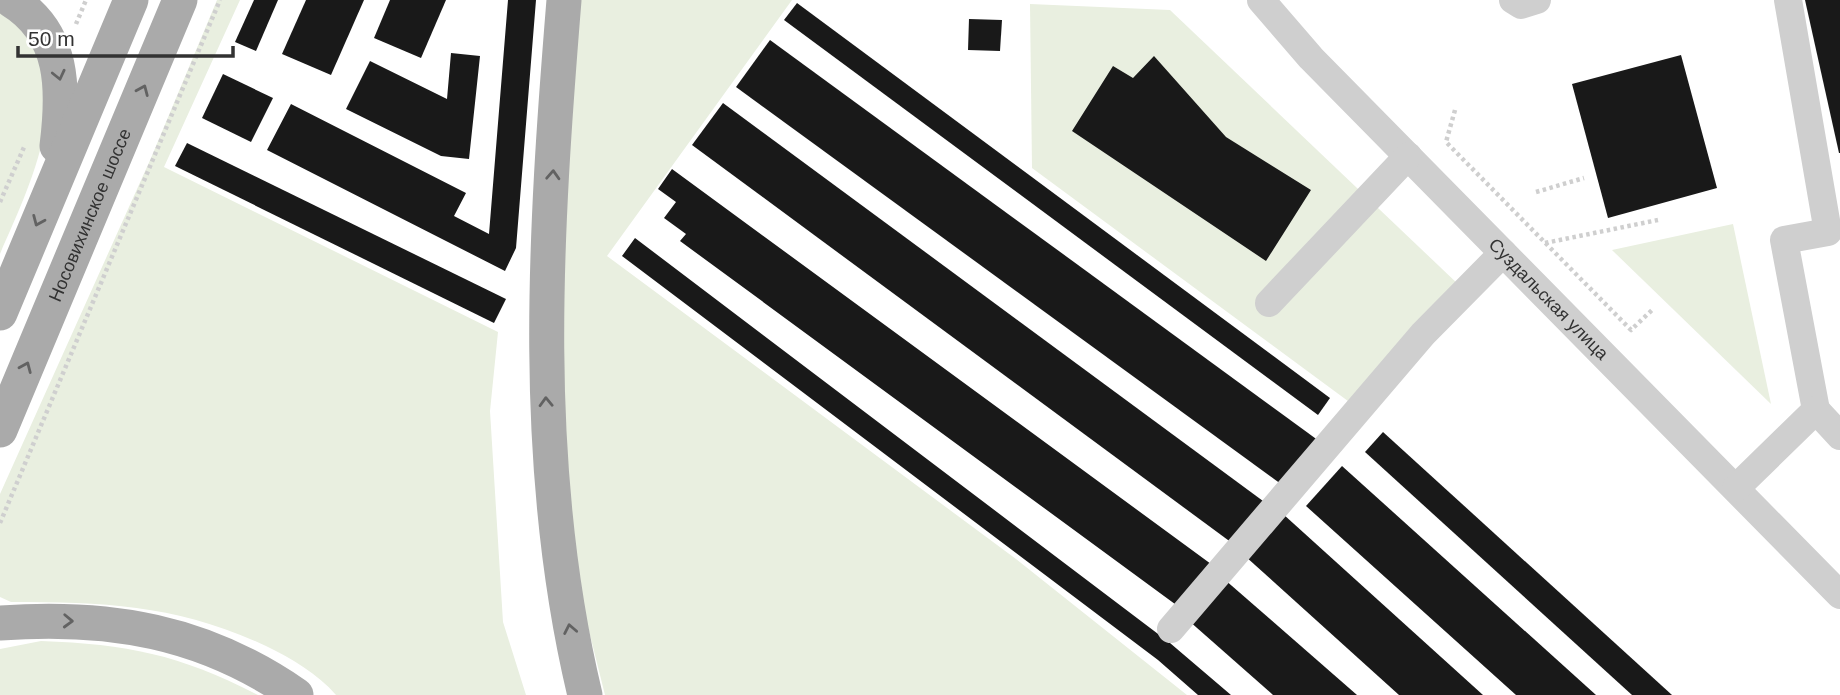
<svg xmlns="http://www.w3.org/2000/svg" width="1840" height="695" font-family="Arial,sans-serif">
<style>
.green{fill:#e9efe0}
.building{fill:#191919}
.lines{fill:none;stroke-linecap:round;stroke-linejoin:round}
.path{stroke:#cfcfcf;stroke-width:4.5;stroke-dasharray:3.5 3.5;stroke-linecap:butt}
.minor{stroke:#cfcfcf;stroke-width:28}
.major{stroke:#aaa;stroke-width:35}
.oneway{stroke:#626262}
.labels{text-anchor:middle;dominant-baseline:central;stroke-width:7;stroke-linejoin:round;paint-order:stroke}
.street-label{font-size:18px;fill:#323232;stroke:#fff}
</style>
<rect width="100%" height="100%" fill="#fff"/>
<g class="green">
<path d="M217,0H240L164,167L498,332L490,411L503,622L526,695H336C318,674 291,658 266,646C178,605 106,602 11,602L0,597V494L151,158Z"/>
<polygon points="578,0 792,0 607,256 1016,559 1187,695 605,695 586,619 568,511 561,297"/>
<polygon points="1030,4 1170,10 1460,286 1352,404 1032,168"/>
<path d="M0,9C87,71 34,176 0,254Z"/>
<polygon points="1733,224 1771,404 1612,250"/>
<path d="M41,641C128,644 180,655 258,695H0V649Z"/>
</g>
<g class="building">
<polygon points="254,0 278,0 256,51 235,42"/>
<polygon points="306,0 364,0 331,75 282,54"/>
<polygon points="390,0 446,0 421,58 374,38"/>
<polygon points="508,0 536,0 516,248 505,271 267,150 291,104 466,193 454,216 489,234"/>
<polygon points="1805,0 1840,0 1840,153 1839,153"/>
<polygon points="797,3 1330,398 1318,415 784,20"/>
<polygon points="969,19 1002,20 1000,51 968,50"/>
<polygon points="770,40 1319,441 1285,487 736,87"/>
<polygon points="451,53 480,56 469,159 441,156 346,109 370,61 447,99"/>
<polygon points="1681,55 1717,188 1608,218 1572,84"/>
<polygon points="1154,56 1226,137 1311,190 1266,261 1072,131 1113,66 1133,78"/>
<polygon points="223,74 273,98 251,142 202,118"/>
<polygon points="723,103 1263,501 1232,543 692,145"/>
<polygon points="187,143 506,299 494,323 175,166"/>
<polygon points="672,169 1211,564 1179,607 680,241 686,234 664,218 676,202 658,189"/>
<polygon points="635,238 1170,643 1231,695 1198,695 1158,660 622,256"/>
<polygon points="1383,432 1672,695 1632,695 1365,452"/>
<polygon points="1342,466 1596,695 1516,695 1306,506"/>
<polygon points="1283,514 1483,695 1399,695 1245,556"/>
<polygon points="1224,579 1357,695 1273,695 1188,620"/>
</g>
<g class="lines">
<g class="path">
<polyline points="76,24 86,0"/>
<polyline points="1455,110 1446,142 1631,330 1652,310"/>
<polyline points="1536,192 1584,178"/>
<polyline points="0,202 25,145"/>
<polyline points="1545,243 1658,220"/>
<polyline points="0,523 220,0"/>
</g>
<g class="minor">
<path id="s1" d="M1261,0L1311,58L1840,595"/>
<polyline points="1513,0 1521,5 1537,0"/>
<polyline points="1788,0 1828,232 1784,240 1816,410"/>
<polyline points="1269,303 1408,156"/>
<polyline points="1736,488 1816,410 1840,436"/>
<polyline points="1171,629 1423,334 1503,253"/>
</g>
<g class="major">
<path d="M11,0C65,33 64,90 57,146"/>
<path d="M564,0C545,233 530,466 585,695"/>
<polyline points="0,313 131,0"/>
<path id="s2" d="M0,430L180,0"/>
<path d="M0,623C109,615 204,631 296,695"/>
</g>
</g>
<defs><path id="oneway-chevron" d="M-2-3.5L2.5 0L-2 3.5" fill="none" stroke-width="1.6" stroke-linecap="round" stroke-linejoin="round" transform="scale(1.75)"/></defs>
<g class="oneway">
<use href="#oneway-chevron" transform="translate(59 75) rotate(77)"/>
<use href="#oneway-chevron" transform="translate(143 90) rotate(-67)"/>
<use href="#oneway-chevron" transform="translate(553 175) rotate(-87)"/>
<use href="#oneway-chevron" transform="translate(38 221) rotate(113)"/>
<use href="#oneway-chevron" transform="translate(26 367) rotate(-67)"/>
<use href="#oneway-chevron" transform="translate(546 402) rotate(-92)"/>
<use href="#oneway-chevron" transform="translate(68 621) rotate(2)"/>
<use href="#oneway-chevron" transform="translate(570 629) rotate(-101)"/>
</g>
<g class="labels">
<g class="street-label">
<text stroke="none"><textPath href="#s2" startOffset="233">Носовихинское шоссе</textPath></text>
<text stroke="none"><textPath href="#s1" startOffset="415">Суздальская улица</textPath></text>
</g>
</g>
<path d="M18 46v10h215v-10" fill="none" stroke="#323232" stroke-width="3.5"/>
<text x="28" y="46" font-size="21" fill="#323232" stroke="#ffffff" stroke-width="5" paint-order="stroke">50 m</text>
</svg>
